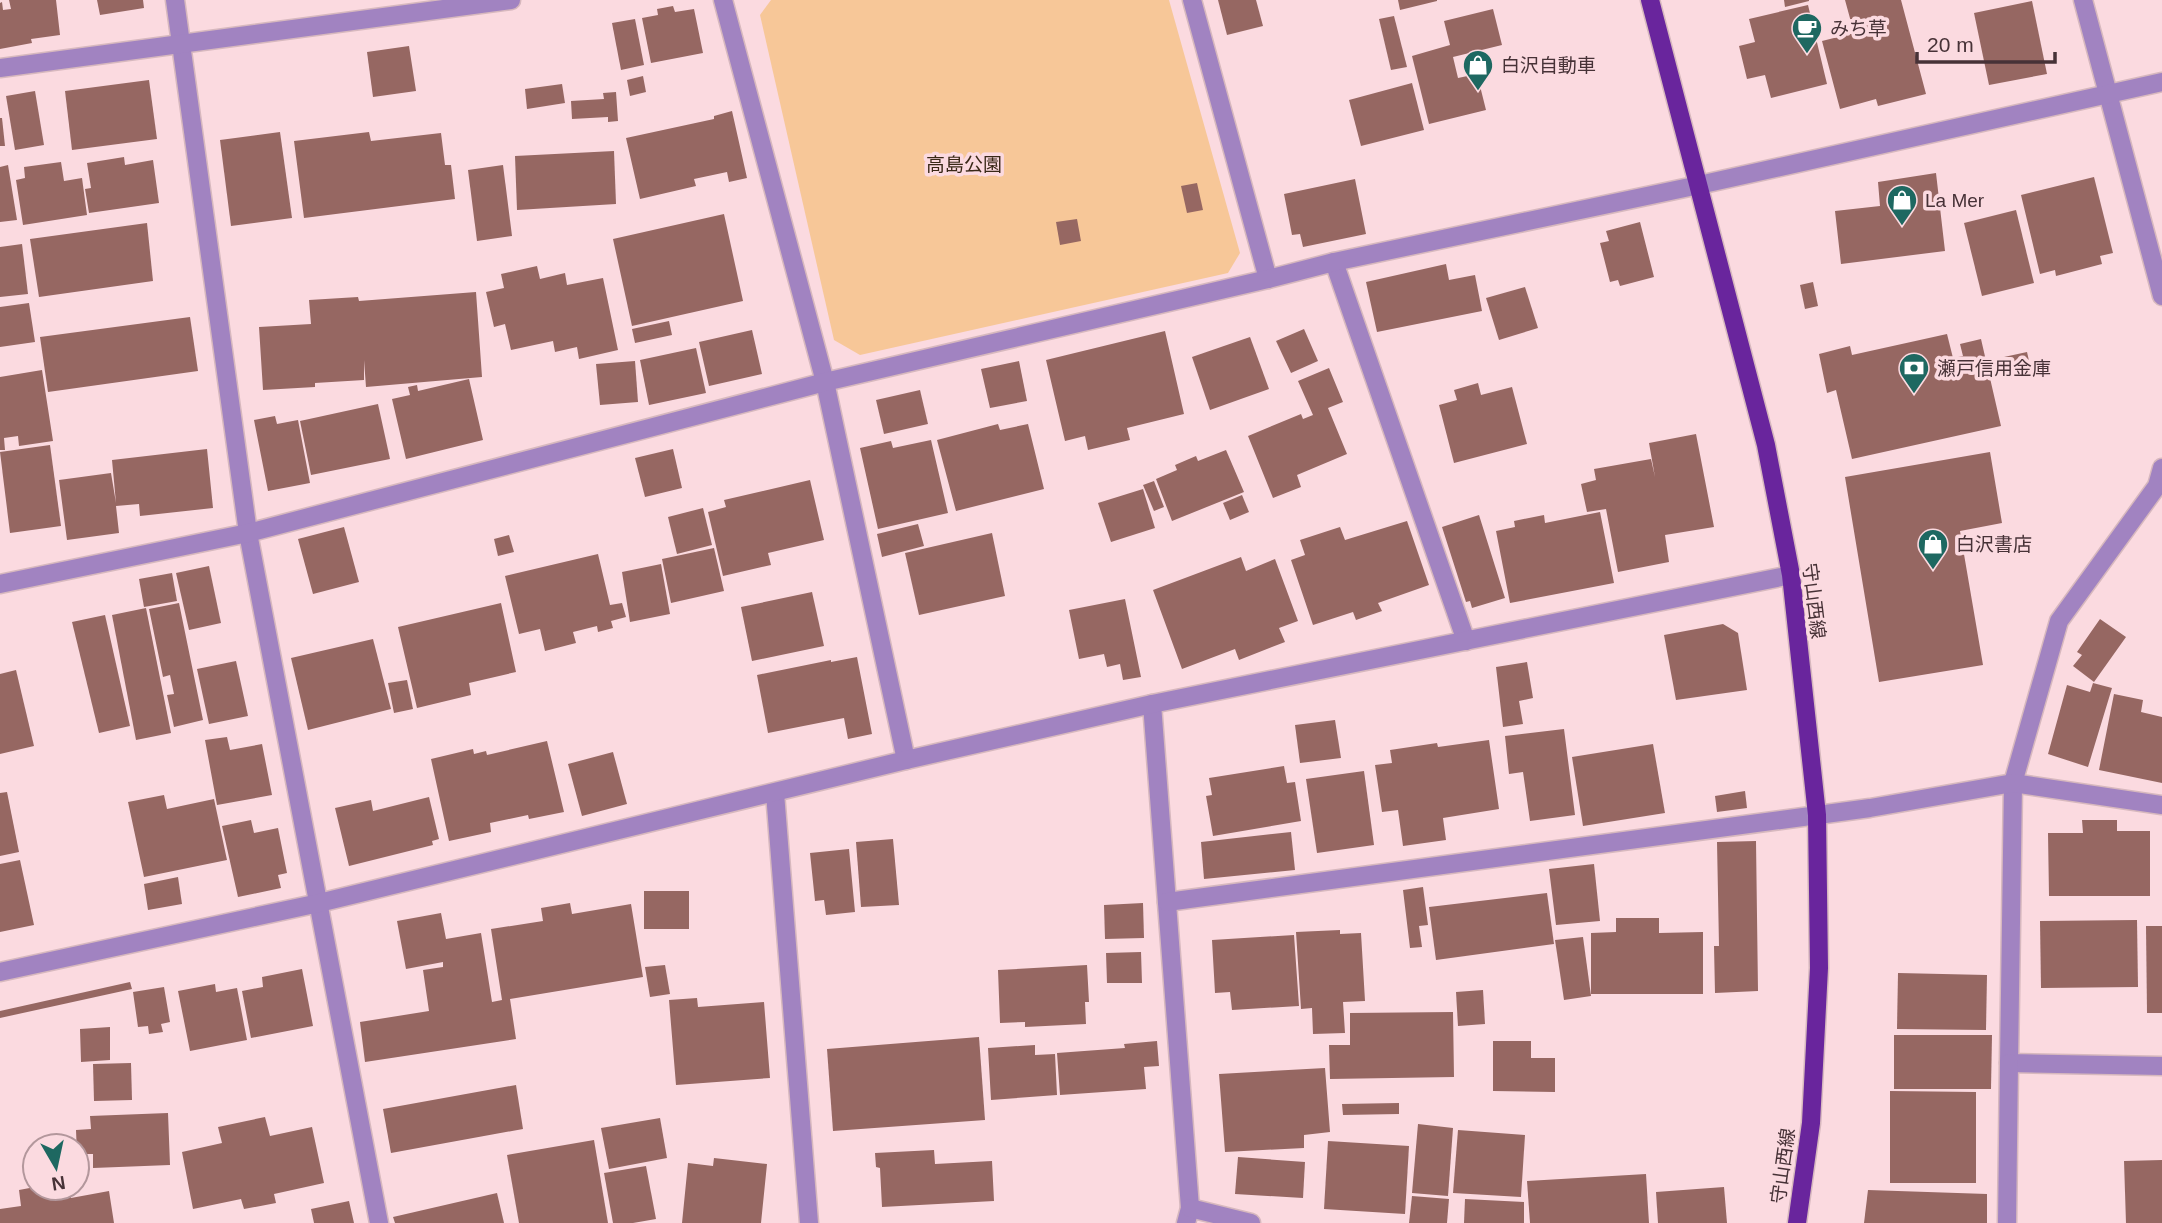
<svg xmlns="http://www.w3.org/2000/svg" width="2162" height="1223" font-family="Arial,'Noto Sans JP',sans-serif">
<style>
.green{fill:#f7c798}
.building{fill:#966762}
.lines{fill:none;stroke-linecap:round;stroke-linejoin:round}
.minor-casing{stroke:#d7b8be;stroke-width:21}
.major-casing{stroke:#d7b8be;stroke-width:21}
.minor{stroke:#a183c1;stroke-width:18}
.major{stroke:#69259d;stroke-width:18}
.labels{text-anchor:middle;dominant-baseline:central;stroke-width:7;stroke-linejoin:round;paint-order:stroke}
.poi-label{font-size:19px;fill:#473237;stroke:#fbdae0;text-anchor:start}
.park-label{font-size:19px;fill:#392817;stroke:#fbdae0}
.street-label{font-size:19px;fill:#473237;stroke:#fbdae0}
</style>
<rect width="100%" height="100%" fill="#fbdae0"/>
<polygon class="green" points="771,0 1169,0 1240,253 1228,273 860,355 834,340 760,15"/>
<g class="building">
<polygon points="9,0 56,0 60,35 31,39 32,43 0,49 0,3 2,2 3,10 11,9"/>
<polygon points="97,0 143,0 144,8 100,15"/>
<polygon points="1218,0 1256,0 1263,26 1227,35"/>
<polygon points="1398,0 1437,0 1437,1 1400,10"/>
<polygon points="1784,0 1809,0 1809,1 1785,7"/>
<polygon points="1845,0 1901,0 1926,94 1878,106 1876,99 1840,109 1822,41 1854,33"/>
<polygon points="2032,1 2047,74 1989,85 1974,13"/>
<polygon points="1808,5 1827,84 1771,98 1765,75 1747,79 1739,46 1755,42 1749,19"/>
<polygon points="673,6 675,12 694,9 703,53 651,63 642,18 658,15 657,9"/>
<polygon points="1493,9 1502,45 1453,57 1458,78 1477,74 1486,110 1429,124 1412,56 1450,45 1444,21"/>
<polygon points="1394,16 1407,67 1391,70 1379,19"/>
<polygon points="635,19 644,65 621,70 612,23"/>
<polygon points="409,46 416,91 373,97 367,52"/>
<polygon points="643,76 646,92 630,96 627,80"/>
<polygon points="149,80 157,139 72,150 65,91"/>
<polygon points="1412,83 1424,130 1361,146 1349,100"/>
<polygon points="562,84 565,103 527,109 525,89"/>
<polygon points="35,91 44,145 15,150 6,96"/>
<polygon points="616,92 618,121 608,122 608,117 572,119 571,101 604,99 603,93"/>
<polygon points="732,111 747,178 729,182 727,172 694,179 696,186 640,199 626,138 714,119 714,116"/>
<polygon points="0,118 2,118 5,146 0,146"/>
<polygon points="280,132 292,218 231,226 220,140"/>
<polygon points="369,132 371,141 441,133 445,165 451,165 455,199 304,218 294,141"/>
<polygon points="614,151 616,204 517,210 515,156"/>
<polygon points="124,157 125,165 153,160 159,203 89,213 85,189 91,188 87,163"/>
<polygon points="61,162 64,181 82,178 87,215 23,225 16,180 25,178 24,167"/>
<polygon points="8,165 17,220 0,222 0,167"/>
<polygon points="503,165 512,236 477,241 468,170"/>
<polygon points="1936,173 1945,251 1841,264 1835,211 1880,206 1878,182"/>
<polygon points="2094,177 2113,253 2100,256 2102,264 2056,276 2055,270 2040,274 2021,195"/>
<polygon points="1355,179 1366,234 1303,247 1300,234 1292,235 1284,194"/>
<polygon points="1197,183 1203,210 1187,213 1181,186"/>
<polygon points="2016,210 2034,283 1982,296 1964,223"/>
<polygon points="724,214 743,301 632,326 613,239"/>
<polygon points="1077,219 1081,241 1060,245 1056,222"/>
<polygon points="1640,222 1654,277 1620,286 1618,280 1610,282 1600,243 1609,241 1606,231"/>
<polygon points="147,223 153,281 39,297 30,239"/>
<polygon points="22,244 28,294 0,297 0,247"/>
<polygon points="1446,264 1449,280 1475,275 1482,311 1377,332 1366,282"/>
<polygon points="537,266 540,279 565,273 567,285 603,278 618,350 579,359 577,347 555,352 553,341 511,350 505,324 494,327 486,292 504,288 501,274"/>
<polygon points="1813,282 1818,306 1805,309 1800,285"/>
<polygon points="1525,287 1538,328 1499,340 1486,298"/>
<polygon points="476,292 482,377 366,387 364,360 364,380 315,383 315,387 263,390 259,327 311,324 309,300 358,297 359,301"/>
<polygon points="29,303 35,342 0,347 0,307"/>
<polygon points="190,317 198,371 48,392 40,337"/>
<polygon points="669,321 672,335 635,343 632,329"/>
<polygon points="1304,329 1318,361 1291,373 1276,341"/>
<polygon points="752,330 762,374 709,386 699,342"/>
<polygon points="1165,331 1184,414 1127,428 1130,440 1088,450 1085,436 1065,441 1046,360"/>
<polygon points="1947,334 1953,358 1963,356 1960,344 1981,339 2001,426 1852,459 1836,390 1827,393 1819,354 1850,346 1852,355"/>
<polygon points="1250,337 1269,389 1210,410 1192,357"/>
<polygon points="696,348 706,393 649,405 640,360"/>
<polygon points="2027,352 2032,374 2009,379 2004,357"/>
<polygon points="635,361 638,402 600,405 596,364"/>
<polygon points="1019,361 1027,401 990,408 981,369"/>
<polygon points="1329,368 1343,402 1328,408 1347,454 1297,475 1301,487 1273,498 1248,436 1301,414 1303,419 1313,415 1298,381"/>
<polygon points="42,370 53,441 19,446 18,436 4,438 5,450 0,450 0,377"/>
<polygon points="469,379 483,440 406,459 392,399 410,395 408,387 417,385 418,391"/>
<polygon points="1478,383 1481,395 1512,387 1527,444 1454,463 1439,405 1457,400 1454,390"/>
<polygon points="920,390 928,424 884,434 876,400"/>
<polygon points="378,404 390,459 311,475 300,421"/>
<polygon points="275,416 277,424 298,420 310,483 268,491 254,420"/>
<polygon points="998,424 1000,430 1028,424 1044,489 956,511 937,440"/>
<polygon points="1696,434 1714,527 1665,535 1669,562 1618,572 1606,509 1587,512 1581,484 1596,480 1594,469 1651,459 1655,477 1649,443"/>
<polygon points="931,440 948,513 878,529 860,448 891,441 893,448"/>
<polygon points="50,445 61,526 10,533 0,452"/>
<polygon points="207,449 213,508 140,516 139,504 116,506 119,533 67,540 59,480 111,473 116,503 112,460"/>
<polygon points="673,449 682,488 645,497 635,458"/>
<polygon points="1226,450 1244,492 1172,521 1156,479 1177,470 1175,465 1196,456 1198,461"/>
<polygon points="1990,452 2002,523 1960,531 1983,665 1879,682 1845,477"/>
<polygon points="810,480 824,540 768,553 771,565 723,576 708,512 726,507 724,500"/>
<polygon points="1154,481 1164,507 1154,511 1143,485"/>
<polygon points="1143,489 1155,528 1111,542 1098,503"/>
<polygon points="1242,495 1249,512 1230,520 1223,503"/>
<polygon points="703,508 712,545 677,554 668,517"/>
<polygon points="1600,512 1614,583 1510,603 1496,531 1515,527 1514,521 1544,515 1545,523"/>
<polygon points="1479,515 1505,598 1472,608 1470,601 1466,602 1442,527"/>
<polygon points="1407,521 1429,585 1378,603 1382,611 1356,620 1353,612 1313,625 1291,560 1305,555 1300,540 1340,527 1345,540"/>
<polygon points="918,524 924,546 882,557 877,534"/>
<polygon points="344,527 359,582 313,594 298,539"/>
<polygon points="992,533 1005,596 919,615 905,553"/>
<polygon points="509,535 514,552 498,556 494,539"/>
<polygon points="714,548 724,591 671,603 662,559"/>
<polygon points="598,554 610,605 622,603 626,617 611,621 613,628 598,632 597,626 573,632 576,643 545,651 540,629 519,634 505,576"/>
<polygon points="1241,557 1246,571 1275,559 1298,621 1279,628 1285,642 1239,660 1235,649 1182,669 1153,590"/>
<polygon points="661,564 670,614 630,622 622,572"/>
<polygon points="209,566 221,623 189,630 176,573"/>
<polygon points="172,573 177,601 144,607 139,579"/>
<polygon points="812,592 824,646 752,661 741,607"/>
<polygon points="1125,599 1141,677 1123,680 1120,664 1107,667 1104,654 1079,659 1069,610"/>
<polygon points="179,603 203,720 174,727 167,695 174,694 170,675 163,677 149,609"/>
<polygon points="501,603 516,672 469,683 471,695 417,708 398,627"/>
<polygon points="146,608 171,733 136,740 112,615"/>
<polygon points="105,615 130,726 99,733 72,622"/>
<polygon points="2100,619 2126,637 2094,682 2073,666 2082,655 2077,652"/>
<polygon points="1723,624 1738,633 1747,690 1676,700 1664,635"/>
<polygon points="373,639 391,709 308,730 291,658"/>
<polygon points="857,657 872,734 848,739 844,718 768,733 757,675 831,660 831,662"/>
<polygon points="236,661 248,716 209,724 197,669"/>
<polygon points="1527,662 1533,698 1519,701 1523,724 1503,727 1496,667"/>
<polygon points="16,670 34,746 0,754 0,674"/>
<polygon points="407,680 413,709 394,713 388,683"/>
<polygon points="2093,683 2112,688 2088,767 2048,754 2067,685 2090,692"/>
<polygon points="2114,694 2143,700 2141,712 2162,717 2162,783 2099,770"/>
<polygon points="1335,720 1341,758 1300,763 1295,725"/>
<polygon points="1564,729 1575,815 1530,821 1523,772 1509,774 1505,736"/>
<polygon points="227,737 230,750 262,744 272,795 217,805 205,740"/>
<polygon points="1489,740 1499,809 1443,818 1446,840 1403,846 1398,810 1382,812 1375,765 1392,763 1390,750 1437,743 1438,747"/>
<polygon points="547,741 564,812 529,819 528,815 490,823 491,832 449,841 431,759 473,749 474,754 486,751 487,755"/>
<polygon points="1653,744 1665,813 1583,826 1572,757"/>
<polygon points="613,752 627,804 582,816 568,764"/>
<polygon points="1284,766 1287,783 1295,782 1301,821 1213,836 1206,796 1212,795 1209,778"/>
<polygon points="1364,771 1374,845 1317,853 1306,779"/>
<polygon points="1745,791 1747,808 1717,812 1715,796"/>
<polygon points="7,792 19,852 0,856 0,793"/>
<polygon points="164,795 167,809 214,799 227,860 144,877 128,802"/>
<polygon points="429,797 439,839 432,841 433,845 349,866 335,808 371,800 373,811"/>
<polygon points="251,820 254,833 278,828 287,873 278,875 281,888 238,897 222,826"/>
<polygon points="2082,820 2117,820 2117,831 2150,831 2150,896 2049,896 2048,833 2083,833"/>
<polygon points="1291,832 1295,870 1204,879 1201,842"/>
<polygon points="893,839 899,905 861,907 856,842"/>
<polygon points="1756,841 1758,991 1715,993 1714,946 1719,946 1717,842"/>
<polygon points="849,849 855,912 826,915 824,900 815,901 810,853"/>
<polygon points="20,860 34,925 0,932 0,864"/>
<polygon points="1594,864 1600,921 1556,925 1549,869"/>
<polygon points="178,877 182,904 148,910 144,884"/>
<polygon points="1423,887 1428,925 1419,926 1422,947 1410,948 1403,890"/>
<rect x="644" y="891" width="45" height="38"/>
<polygon points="1547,893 1554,944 1436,960 1429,907"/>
<polygon points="570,903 572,914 631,904 643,977 510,999 516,1039 365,1062 360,1022 429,1011 423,970 443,967 443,962 406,969 397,921 441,913 446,939 481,933 492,1002 502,1000 491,929 543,921 541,908"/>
<polygon points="1143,903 1144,938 1105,939 1104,905"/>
<polygon points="1616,918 1659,918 1659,933 1703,932 1703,994 1591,994 1591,933 1616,932"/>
<polygon points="2137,920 2138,987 2041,988 2040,921"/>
<polygon points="2146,926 2162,926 2162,1013 2147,1013"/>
<polygon points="1340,930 1340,934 1361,933 1365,1001 1343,1002 1345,1033 1313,1034 1312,1008 1301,1009 1296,932"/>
<polygon points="1294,935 1299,1006 1232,1010 1230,992 1215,993 1212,940"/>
<polygon points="1583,937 1591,996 1564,1000 1555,940"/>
<polygon points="1141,952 1142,983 1107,983 1106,953"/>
<polygon points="665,965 670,994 650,997 645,967"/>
<polygon points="1087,965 1089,1002 1085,1002 1086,1024 1025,1027 1025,1022 1000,1023 998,970"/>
<polygon points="302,969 313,1026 251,1038 242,991 263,987 262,977"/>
<polygon points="1898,973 1987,975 1986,1030 1897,1029"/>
<polygon points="130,982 132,989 0,1018 0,1011"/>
<polygon points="215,984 216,992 237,988 247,1040 190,1051 178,991"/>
<polygon points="164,987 170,1022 161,1024 163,1032 149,1034 148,1026 138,1027 133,992"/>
<polygon points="1483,990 1485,1024 1458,1026 1456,992"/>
<polygon points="697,998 698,1007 764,1002 770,1078 676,1085 669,1000"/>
<polygon points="1453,1012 1454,1077 1330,1079 1329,1045 1350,1045 1350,1013"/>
<polygon points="110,1027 110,1060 81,1062 80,1029"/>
<polygon points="1894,1035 1992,1035 1991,1089 1894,1089"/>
<polygon points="979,1037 985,1120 833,1131 827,1049"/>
<polygon points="1157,1041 1159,1066 1144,1067 1146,1089 1060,1095 1057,1053 1125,1048 1124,1044"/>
<polygon points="1493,1041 1531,1041 1531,1058 1555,1058 1555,1092 1493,1091"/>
<polygon points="1035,1045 1035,1055 1055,1054 1057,1095 991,1100 988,1048"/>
<polygon points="131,1063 132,1100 94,1101 93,1064"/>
<polygon points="1325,1068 1330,1132 1304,1135 1304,1148 1225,1152 1219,1074"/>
<polygon points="516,1085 523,1129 391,1153 383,1109"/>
<polygon points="1890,1091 1976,1092 1976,1183 1890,1183"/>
<polygon points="1399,1103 1399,1114 1343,1115 1342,1104"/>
<polygon points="168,1113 170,1165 93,1168 93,1154 77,1154 76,1130 91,1129 90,1116"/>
<polygon points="265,1117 270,1136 312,1127 324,1183 274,1194 276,1203 244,1209 241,1199 193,1209 182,1152 222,1143 218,1127"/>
<polygon points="660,1118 667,1158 609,1169 601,1128"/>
<polygon points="1418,1124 1453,1128 1448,1196 1412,1193"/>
<polygon points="1458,1130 1525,1135 1521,1197 1453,1193"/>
<polygon points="594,1140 608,1223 519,1223 507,1155"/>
<polygon points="1328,1141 1409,1146 1405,1214 1324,1209"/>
<polygon points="934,1150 935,1164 992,1161 994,1201 882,1207 880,1168 876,1167 875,1153"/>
<polygon points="1238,1157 1305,1162 1303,1198 1235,1194"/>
<polygon points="714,1158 767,1164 761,1223 682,1223 688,1163 713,1166"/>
<polygon points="2162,1160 2162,1223 2126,1223 2124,1161"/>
<polygon points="646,1166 656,1219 633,1223 613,1223 604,1173"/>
<polygon points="1646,1174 1649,1223 1530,1223 1527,1181"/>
<polygon points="35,1187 69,1188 71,1198 109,1191 114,1223 0,1223 0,1209 21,1206 19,1190"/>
<polygon points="1724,1187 1727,1223 1658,1223 1656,1192"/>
<polygon points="1868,1190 1987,1194 1987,1223 1864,1223"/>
<polygon points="497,1193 504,1223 395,1223 393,1217"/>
<polygon points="1412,1196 1449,1199 1447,1223 1409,1223"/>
<polygon points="1465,1199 1524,1202 1524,1223 1464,1223"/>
<polygon points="349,1201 354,1223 314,1223 311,1209"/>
</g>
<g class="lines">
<g class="minor-casing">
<g id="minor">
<polyline points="175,0 248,533 379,1223"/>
<polyline points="723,0 825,382 906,760"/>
<polyline points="1192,0 1268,279"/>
<polyline points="2083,0 2162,296"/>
<polyline points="0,68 511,0"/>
<polyline points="1334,262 1466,641"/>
<polyline points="2162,468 2157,486 2059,621 2013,783 2009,1063 2162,1066"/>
<polyline points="0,584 248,533 825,382 1268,279 1334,262 1699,185 2162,82"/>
<polyline points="1152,704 1190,1208 1186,1223"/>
<polyline points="775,793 809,1223"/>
<polyline points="1167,902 1870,808 2013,783 2162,805"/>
<polyline points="0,972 319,903 906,760 1152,704 1791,575"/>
<polyline points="1190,1208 1251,1223"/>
<polyline points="2007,1223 2009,1063"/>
</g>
</g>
<g class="major-casing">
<polyline id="major" points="1650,0 1766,445 1791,575 1817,815 1819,968 1811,1123 1797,1223"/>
</g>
<use href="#minor" class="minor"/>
<use href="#major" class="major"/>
</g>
<defs>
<g id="cafe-pin" transform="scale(1.575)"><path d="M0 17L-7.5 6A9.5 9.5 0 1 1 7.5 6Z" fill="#1e6861" stroke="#fbdae0"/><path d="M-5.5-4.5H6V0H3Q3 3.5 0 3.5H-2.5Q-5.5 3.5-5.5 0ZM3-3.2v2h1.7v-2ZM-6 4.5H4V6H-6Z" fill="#fff"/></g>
<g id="shop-pin" transform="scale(1.575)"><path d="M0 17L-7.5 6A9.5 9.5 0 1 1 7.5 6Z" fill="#1e6861" stroke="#fbdae0"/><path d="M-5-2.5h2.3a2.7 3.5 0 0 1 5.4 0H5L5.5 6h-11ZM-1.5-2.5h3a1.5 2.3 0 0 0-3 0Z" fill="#fff"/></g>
<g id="bank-pin" transform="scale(1.575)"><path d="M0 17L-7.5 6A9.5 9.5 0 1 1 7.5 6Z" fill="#1e6861" stroke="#fbdae0"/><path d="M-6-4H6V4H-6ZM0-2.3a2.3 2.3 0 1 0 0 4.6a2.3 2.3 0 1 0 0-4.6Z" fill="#fff"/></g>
</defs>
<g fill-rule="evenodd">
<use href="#cafe-pin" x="1807" y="28"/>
<use href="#shop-pin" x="1478" y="65"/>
<use href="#shop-pin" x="1902" y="200"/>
<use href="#bank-pin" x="1914" y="368"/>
<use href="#shop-pin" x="1933" y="544"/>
</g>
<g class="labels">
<g class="poi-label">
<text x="1830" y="28">みち草</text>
<text x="1501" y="65">白沢自動車</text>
<text x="1925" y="200">La Mer</text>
<text x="1937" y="368">瀬戸信用金庫</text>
<text x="1956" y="544">白沢書店</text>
</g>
<g class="park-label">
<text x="964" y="164">高島公園</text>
</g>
<g class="street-label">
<text transform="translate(1814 601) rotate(83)">守山西線</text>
<text transform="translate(1783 1166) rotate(-82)">守山西線</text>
</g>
</g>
<g transform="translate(56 1167) rotate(171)"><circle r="33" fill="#fbdae0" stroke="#b3979c" stroke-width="2"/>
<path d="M0-5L12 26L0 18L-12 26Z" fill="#1e6861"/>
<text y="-10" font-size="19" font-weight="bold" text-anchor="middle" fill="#473237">N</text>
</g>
<path d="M1917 52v10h138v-10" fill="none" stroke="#473237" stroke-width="3.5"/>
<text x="1927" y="52" font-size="21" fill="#473237" stroke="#fbdae0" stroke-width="5" paint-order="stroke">20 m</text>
</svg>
